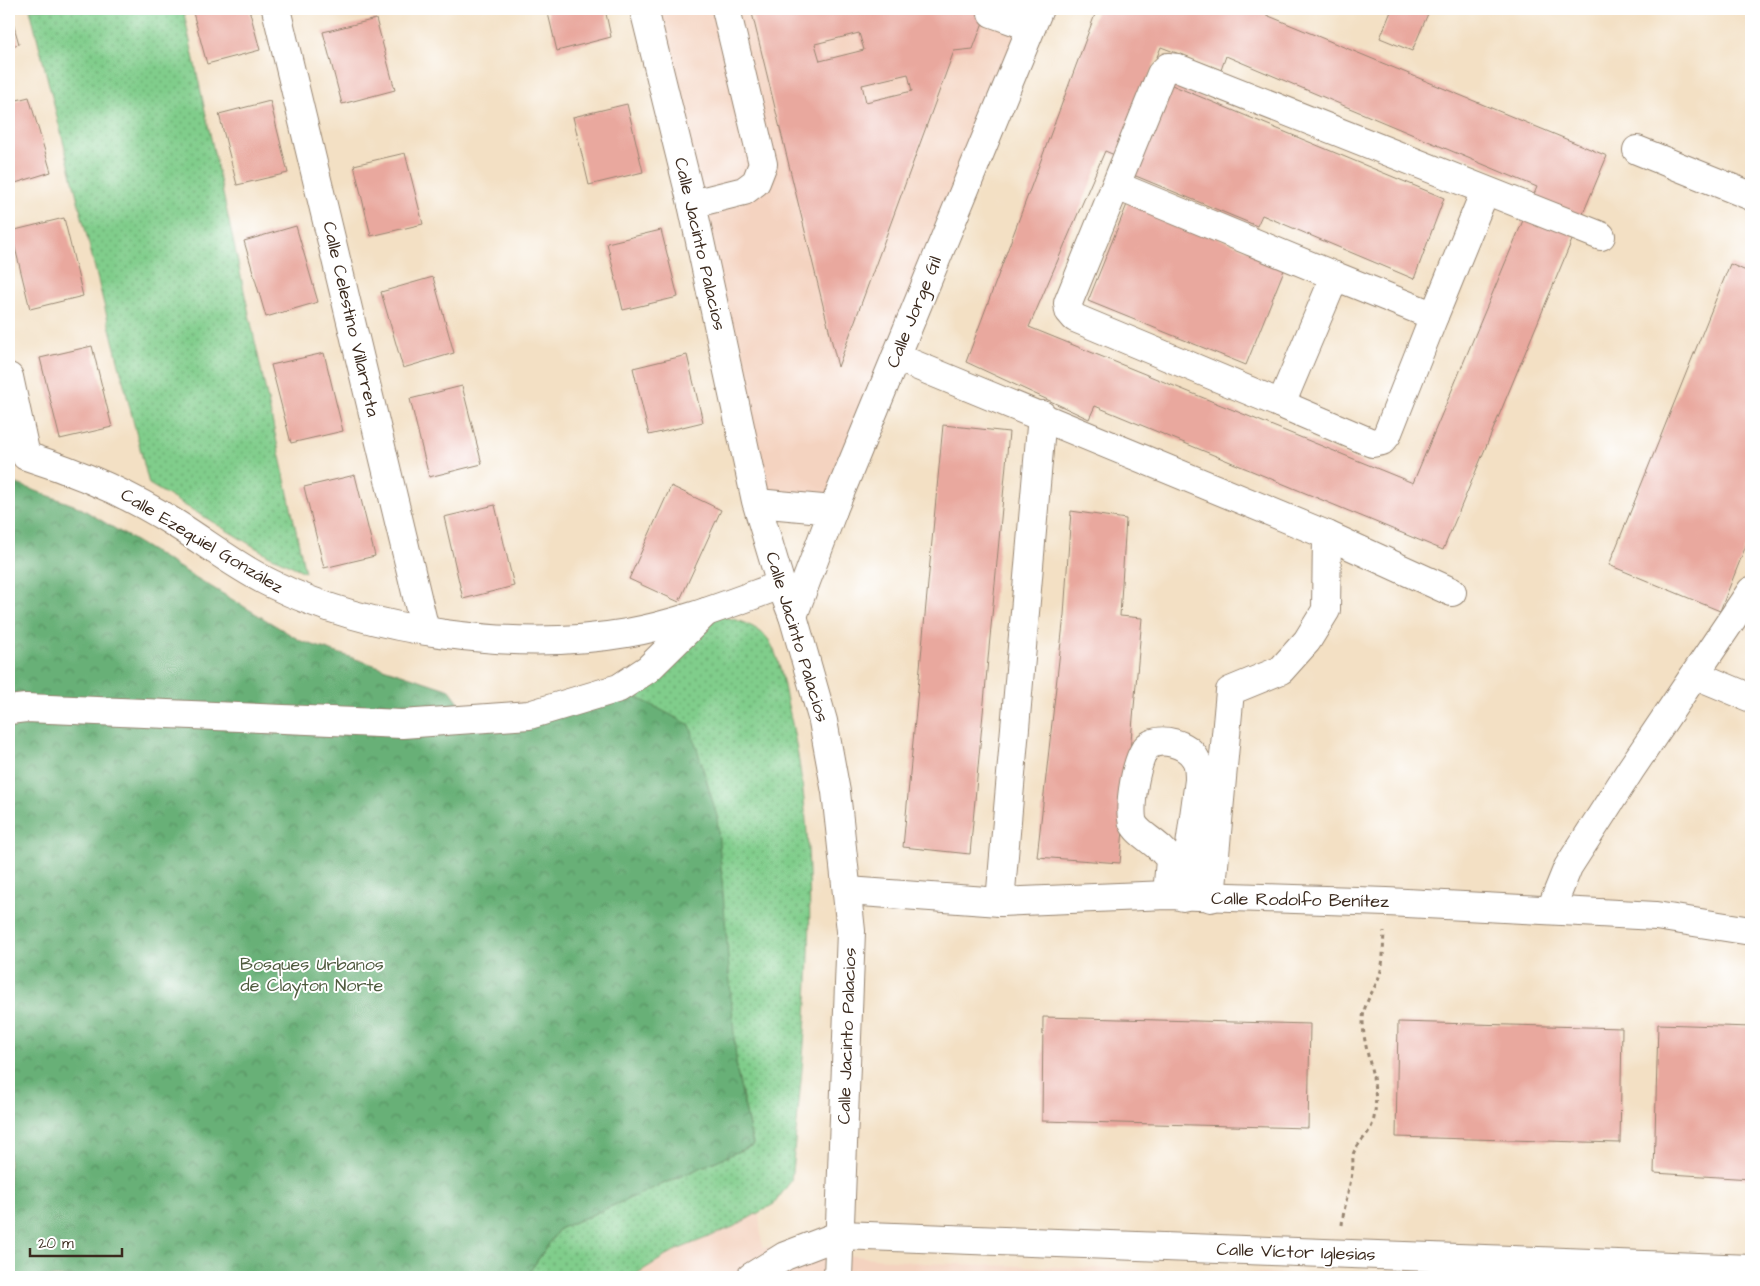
<svg xmlns="http://www.w3.org/2000/svg" width="1760" height="1286" font-family="'Architects Daughter',sans-serif">
<style>
.built{fill:#f4d3c0}
.grass{fill:url(#grass-dots);stroke:#5e7c54}
.forest{fill:url(#forest-crowns);stroke:#526d4a}
.building{fill:#e9a89e;fill-rule:evenodd}
.lines{fill:none;stroke-linecap:round;stroke-linejoin:round}
.minor-casing{stroke:#978571;stroke-width:30}
.path{stroke:#978571;stroke-width:3;stroke-dasharray:4 4;stroke-linecap:butt}
.minor{stroke:#fff;stroke-width:28}
.labels{text-anchor:middle;dominant-baseline:central;stroke-width:4;stroke-linejoin:round;paint-order:stroke}
.street-label{font-size:18px;fill:#3b2a1e;stroke:#fff}
.park-label{font-size:18px;fill:#505b3f;stroke:#fff}
</style>
<defs>
<pattern id="grass-dots" width="8" height="8" patternUnits="userSpaceOnUse" patternTransform="scale(1.25)"><rect width="8" height="8" fill="#80cd8b"/><path d="M2 2h.1M6 6h.1" fill="none" stroke="#6aa771" stroke-width="1.8" stroke-linecap="round"/></pattern>
<pattern id="forest-crowns" width="20" height="18" patternUnits="userSpaceOnUse" patternTransform="scale(1.25)"><rect width="20" height="18" fill="#68b077"/><path d="M2 6a3 3 0 1 1 6 0M12 15a3 3 0 1 1 6 0" fill="none" stroke="#578f61"/></pattern>
</defs>
<rect width="100%" height="100%" fill="#fff"/>
<filter id="ink" filterUnits="userSpaceOnUse"><feTurbulence type="fractalNoise" baseFrequency=".02" numOctaves="2"/><feDisplacementMap in="SourceGraphic" scale="10" xChannelSelector="R" yChannelSelector="G"/><feConvolveMatrix kernelMatrix="1 2 1 2 8 2 1 2 1" color-interpolation-filters="sRGB"/></filter>
<filter id="wash" filterUnits="userSpaceOnUse"><feTurbulence type="fractalNoise" baseFrequency=".0096" numOctaves="4" result="noise"/><feDisplacementMap in="SourceGraphic" scale="20" xChannelSelector="R" yChannelSelector="G"/><feGaussianBlur stdDeviation="1.12" result="paint"/><feColorMatrix in="noise" values="0 0 0 0 0 0 0 0 0 0 0 0 0 0 0 0 0 1.4 0 .05"/><feComposite in="paint" operator="in"/></filter>
<g filter="url(#wash)">
<rect width="100%" height="100%" fill="#f3e0c4"/>
<g class="built">
<polygon points="647,9 1039,9 833,510 757,503"/>
<polygon points="753,1145 762,1247 925,1263 1386,1277 526,1277"/>
</g>
<g class="grass">
<polygon points="30,9 183,9 305,572 268,555 149,484"/>
<path d="M706,612C725,617 759,623 770,642C782,663 784,691 790,714C824,867 807,1027 791,1181L774,1204L733,1227L674,1251L631,1277H526L559,1229L753,1145L737,1072L619,688Z"/>
</g>
<polygon class="forest" points="9,481 79,507 301,641 450,690 471,718 619,688 690,725 717,816 737,1072 753,1145 559,1229 526,1277 9,1277"/>
<g id="blocks">
<g class="building">
<polygon points="9,9 19,44 9,47"/>
<polygon points="192,9 249,9 260,50 207,64"/>
<polygon points="547,9 605,9 611,37 557,51"/>
<path d="M751,9H988L973,49L954,51L838,367ZM859,33L864,50L820,61L815,44ZM908,74L912,91L866,102L862,85Z"/>
<path d="M1097,9H1252L1607,156L1443,550L1095,406L1089,419L966,362ZM1161,47L1221,70L1226,56L1537,187L1413,483L1029,327L1105,151L1117,156Z"/>
<polygon points="1392,9 1430,9 1412,51 1380,38"/>
<polygon points="376,19 395,90 342,104 323,32"/>
<polygon points="1167,83 1444,198 1414,279 1262,215 1257,226 1131,174"/>
<polygon points="29,97 51,172 9,185 9,102"/>
<polygon points="270,101 288,173 237,185 219,114"/>
<polygon points="627,104 643,172 589,185 573,117"/>
<polygon points="405,153 423,224 371,236 354,165"/>
<polygon points="1128,202 1286,265 1246,365 1088,301"/>
<polygon points="64,218 83,296 30,309 11,231"/>
<polygon points="296,226 318,302 266,317 244,241"/>
<polygon points="661,230 678,297 623,310 607,243"/>
<polygon points="1730,264 1751,273 1751,533 1720,611 1609,565"/>
<polygon points="433,277 454,353 403,368 381,292"/>
<polygon points="92,346 112,427 60,439 40,358"/>
<polygon points="324,353 343,431 291,443 271,365"/>
<polygon points="687,355 703,422 649,435 633,368"/>
<polygon points="462,386 482,464 429,477 410,399"/>
<polygon points="943,425 1009,432 970,854 903,847"/>
<polygon points="355,475 375,556 324,568 304,487"/>
<polygon points="671,486 721,510 679,602 629,579"/>
<polygon points="495,505 514,586 463,599 444,517"/>
<polygon points="1071,511 1126,519 1120,616 1142,618 1120,863 1037,857 1064,615"/>
<polygon points="1043,1017 1310,1024 1308,1128 1042,1121"/>
<polygon points="1398,1022 1622,1028 1620,1143 1396,1137"/>
<polygon points="1658,1024 1751,1027 1751,1179 1654,1173"/>
</g>
</g>
</g>
<g filter="url(#ink)">
<use href="#blocks" fill-opacity="0" stroke="#978571" stroke-width="1"/>
<g class="lines">
<g class="minor-casing">
<g id="minor">
<polyline points="276,9 425,630"/>
<polyline points="644,9 692,204 756,501 781,585 793,616 823,721 836,792 851,931 838,1277"/>
<polyline points="992,13 1031,27"/>
<polyline points="1637,150 1751,196"/>
<polyline points="1117,186 1335,276 1281,404 1075,318 1069,311 1068,303 1161,74 1168,67 1177,68 1601,236"/>
<polyline points="692,204 744,191 756,182 763,164 726,9"/>
<polyline points="1335,276 1434,316 1485,191"/>
<polyline points="896,357 1327,535 1452,592"/>
<path d="M9,377L26,456C80,473 129,494 176,524C208,544 238,568 272,584C372,633 517,652 627,633C679,624 731,603 781,585"/>
<polyline points="1281,404 1372,443 1382,441 1387,435 1434,316"/>
<polyline points="757,503 833,510"/>
<polyline points="793,616 833,510 1039,9"/>
<polyline points="1696,675 1751,698"/>
<polyline points="9,710 26,708 402,724 529,715 619,688 648,669 706,612"/>
<polyline points="848,891 1000,902 1167,895 1387,902 1656,916 1751,931"/>
<path d="M1167,895L1170,860C1160,843 1139,836 1133,823C1128,808 1136,756 1148,746C1161,736 1187,744 1195,758C1199,764 1199,772 1199,780L1183,897"/>
<polyline points="1211,898 1230,691 1281,670 1307,641 1326,610 1327,535"/>
<polyline points="1000,902 1042,415"/>
<polyline points="1551,909 1568,867 1631,769 1751,591"/>
<polyline points="751,1277 785,1256 840,1235 1751,1269"/>
</g>
</g>
<path class="path" d="M1342,1225C1344,1204 1351,1186 1353,1165C1353,1161 1352,1154 1355,1150C1361,1139 1372,1132 1374,1118C1381,1083 1363,1054 1363,1020C1363,1003 1375,990 1380,974C1384,961 1383,945 1384,932"/>
<use href="#minor" class="minor"/>
</g>
</g>
<g class="labels">
<g class="street-label">
<text transform="translate(700 244) rotate(77)">Calle Jacinto Palacios</text>
<text transform="translate(914 312) rotate(-68)">Calle Jorge Gil</text>
<text transform="translate(351 319) rotate(77)">Calle Celestino Villarreta</text>
<text transform="translate(202 541) rotate(31)">Calle Ezequiel González</text>
<text transform="translate(797 637) rotate(73)">Calle Jacinto Palacios</text>
<text transform="translate(1300 900) rotate(1)">Calle Rodolfo Benítez</text>
<text transform="translate(847 1036) rotate(-88)">Calle Jacinto Palacios</text>
<text transform="translate(1296 1252) rotate(2)">Calle Víctor Iglesias</text>
</g>
<g class="park-label">
<text x="312" y="964">Bosques Urbanos<tspan x="312" dy="21">de Clayton Norte</tspan></text>
</g>
</g>
<rect width="1760" height="1286" fill="none" stroke="#fff" stroke-width="30"/>
<path d="M30 1248v8h92v-8" fill="none" stroke="#3b2a1e" stroke-width="2.5"/>
<text x="38" y="1248" font-size="15" fill="#3b2a1e" stroke="#ffffff" stroke-width="4" paint-order="stroke">20 m</text>
</svg>
